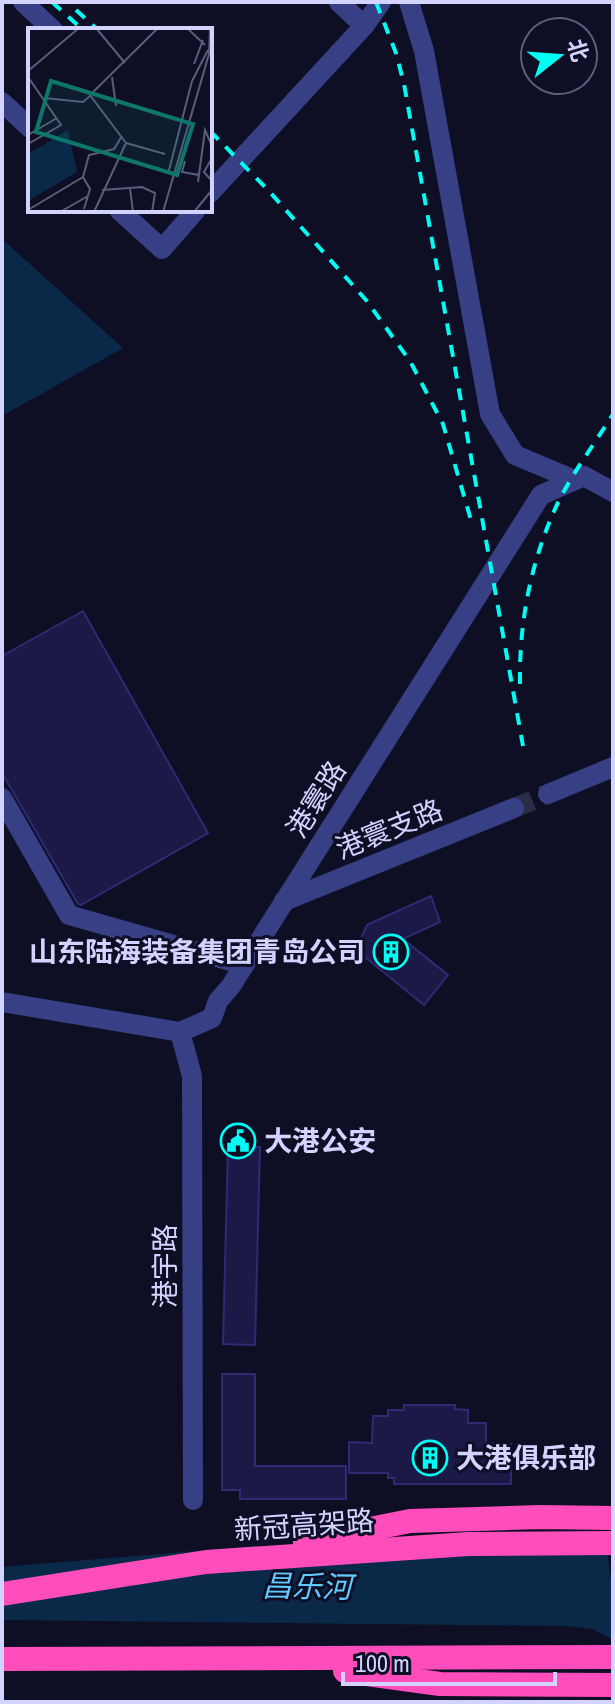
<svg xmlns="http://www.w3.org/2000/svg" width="615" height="1704" font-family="'Archivo Narrow','Noto Sans SC',sans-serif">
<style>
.water{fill:#0a2948}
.building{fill:#1c1947;stroke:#2f2a73;stroke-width:2}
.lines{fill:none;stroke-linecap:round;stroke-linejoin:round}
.minor-tunnel{stroke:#2b2c46;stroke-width:20;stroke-dasharray:20 10;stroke-linecap:butt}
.minor{stroke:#373f85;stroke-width:20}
.highway{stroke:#ff4dbb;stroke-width:24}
.rail{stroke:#00fdf3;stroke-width:4;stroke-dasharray:12 10;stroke-linecap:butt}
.labels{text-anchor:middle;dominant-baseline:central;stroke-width:6;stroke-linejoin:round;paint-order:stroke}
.street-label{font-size:28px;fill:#d2d3ff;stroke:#0e0e25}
.poi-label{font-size:28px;font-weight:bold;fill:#d2d3ff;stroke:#0e0e25;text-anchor:start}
.water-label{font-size:30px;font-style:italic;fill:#60cbff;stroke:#0e0e25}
.inset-road{fill:none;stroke:#5c5d7c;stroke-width:2}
.view{fill:#0f766e;fill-opacity:0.15;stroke:#0f766e;stroke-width:4}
.inset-edge{fill:none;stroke:#d2d3ff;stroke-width:4}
</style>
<rect width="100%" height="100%" fill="#0e0e25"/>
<g class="water">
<polygon points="2,239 123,348 2,416"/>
<polygon points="256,1546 607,1552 613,1595 613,1640 592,1629 567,1626 2,1620 2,1567"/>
</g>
<g class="building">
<polygon points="83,611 208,833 81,905 78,904 2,773 2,656"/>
<polygon points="431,896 440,922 403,939 448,975 424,1005 365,957 360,940 367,925 371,923"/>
<polygon points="228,1146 260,1147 255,1345 223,1344"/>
<polygon points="222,1374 255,1374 255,1466 346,1466 346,1499 240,1499 240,1490 222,1490"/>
<polygon points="404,1405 455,1405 455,1409 468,1410 468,1423 486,1423 486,1443 511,1444 511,1484 394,1484 394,1478 388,1478 388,1473 349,1473 349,1442 372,1443 373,1416 388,1416 388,1410 404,1410"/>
</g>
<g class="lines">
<polyline class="minor-tunnel" points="514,808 548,794"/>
<g class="minor">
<polyline points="23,2 53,30"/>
<polyline points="339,2 364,26"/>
<polyline points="409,2 424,51 490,414 515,455 572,479"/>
<polyline points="2,102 30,128"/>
<polyline points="210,193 364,26 381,2"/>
<polyline points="119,210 162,249 196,210"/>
<polyline points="548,794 613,767"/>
<polyline points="2,798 69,915 244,965"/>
<polyline points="284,901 514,808"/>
<polyline points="2,1002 180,1032 212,1018 218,1001 231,986 541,495 584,476 613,492"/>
<polyline points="180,1032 192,1076 193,1500"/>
</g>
<g class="highway">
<polyline points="305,1542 410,1521 540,1517 613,1518"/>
<polyline points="2,1594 206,1562 468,1544 613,1543"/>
<polyline points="2,1659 613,1657"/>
<polyline points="345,1671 440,1684 613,1685"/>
</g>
<g class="rail">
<polyline points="52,2 83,30"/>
<polyline points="376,2 396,53 404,84 523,746"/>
<polyline points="76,10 98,30"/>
<polyline points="210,131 268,190 366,300 410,361 443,424 471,520"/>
<path d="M520,684C519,624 530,565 555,509C570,476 594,445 613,414"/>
</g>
</g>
<defs>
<g id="building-ring" transform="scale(1.8)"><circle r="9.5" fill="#0e0e25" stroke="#00fdf3" stroke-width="1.5"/><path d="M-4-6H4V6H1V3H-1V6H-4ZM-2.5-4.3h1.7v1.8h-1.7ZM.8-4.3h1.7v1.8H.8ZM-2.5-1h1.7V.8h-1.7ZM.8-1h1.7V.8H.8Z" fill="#00fdf3"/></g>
<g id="civic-ring" transform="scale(1.8)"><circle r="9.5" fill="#0e0e25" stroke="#00fdf3" stroke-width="1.5"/><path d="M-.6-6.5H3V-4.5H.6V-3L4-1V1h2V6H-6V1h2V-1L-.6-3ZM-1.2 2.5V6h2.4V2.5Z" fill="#00fdf3"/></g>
</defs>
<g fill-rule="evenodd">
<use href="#building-ring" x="391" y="952"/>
<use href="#civic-ring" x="238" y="1141"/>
<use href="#building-ring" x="430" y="1458"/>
</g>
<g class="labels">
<g class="street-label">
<text transform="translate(316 799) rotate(-58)">港寰路</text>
<text transform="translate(389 829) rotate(-22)">港寰支路</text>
<text transform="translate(165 1266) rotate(-90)">港宇路</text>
<text transform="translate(304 1525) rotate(-4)">新冠高架路</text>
</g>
<g class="poi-label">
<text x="365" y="952" text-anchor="end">山东陆海装备集团青岛公司</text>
<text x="264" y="1141">大港公安</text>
<text x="456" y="1458">大港俱乐部</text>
</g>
<g class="water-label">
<text transform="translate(307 1586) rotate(1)">昌乐河</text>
</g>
</g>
<g transform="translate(28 28)">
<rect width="184" height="184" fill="#0e0e25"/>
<path d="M40,102L49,144L0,173V126Z" fill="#0a2948"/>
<path class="inset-road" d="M68,0L97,35M159,0L177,17M166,36L175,12M0,43L51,0M0,49L33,97L0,116M84,49L88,78M16,70L55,74L62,68M0,107L29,90M98,115L137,126M184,130L176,144L184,153M157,133L154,144L171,147M140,146L164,53L180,22M170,154L177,102L184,118M102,160L105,184M74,162L114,159L127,165L124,184M56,181L62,161L55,149L61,127L86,121L94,108M0,182L55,149M32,184L60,168M66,184L98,115L62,67L130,0M135,184L181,26L182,0M166,184L184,162"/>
<path class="view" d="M23,53L165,96L149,147L8,104Z"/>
<rect width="184" height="184" class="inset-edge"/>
</g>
<rect width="615" height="1704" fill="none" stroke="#d2d3ff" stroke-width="8"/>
<g transform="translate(559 56) rotate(73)"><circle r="38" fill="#0e0e25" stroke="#5c5d7c" stroke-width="2"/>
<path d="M0-6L14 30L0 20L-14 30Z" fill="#00fdf3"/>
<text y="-12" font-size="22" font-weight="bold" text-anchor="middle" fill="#d2d3ff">北</text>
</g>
<path d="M343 1672v12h212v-12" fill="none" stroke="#d2d3ff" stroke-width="4"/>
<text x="355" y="1672" font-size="24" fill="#d2d3ff" stroke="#0e0e25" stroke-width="6" paint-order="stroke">100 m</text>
</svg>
